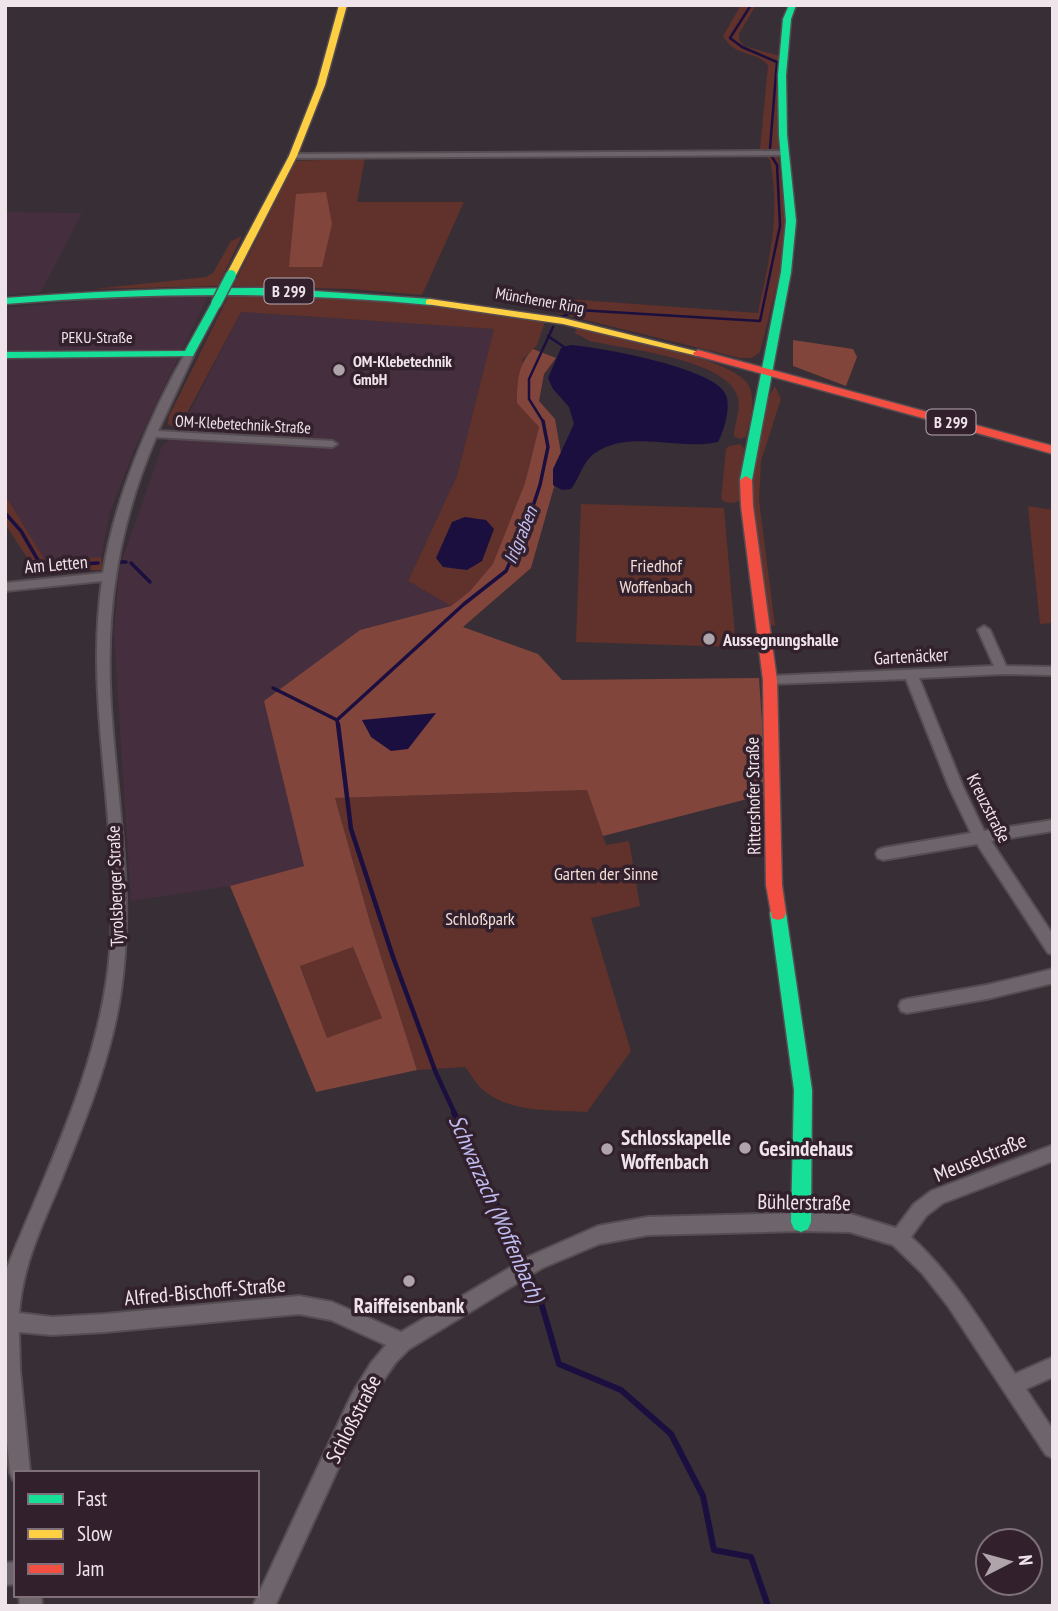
<svg xmlns="http://www.w3.org/2000/svg" width="1058" height="1611" font-family="'PT Sans Narrow',sans-serif">
<style>
.built{fill:#452f3e}
.green{fill:#60322b}
.forest{fill:#82453c;fill-rule:evenodd}
.water{fill:#1b0f40}
.lines{fill:none;stroke-linecap:round;stroke-linejoin:round}
.stream-far3{stroke:#1b0f40;stroke-width:2.5}
.stream-far2{stroke:#1b0f40;stroke-width:3.5}
.stream-far1{stroke:#1b0f40;stroke-width:4.5}
.stream{stroke:#1b0f40;stroke-width:6}
.street-casing{stroke:#564d52;stroke-width:4}
.fast-casing{stroke:#564d52;stroke-width:3}
.slow-casing{stroke:#564d52;stroke-width:3}
.jam-casing{stroke:#564d52;stroke-width:3}
.street{fill:#6d656b;fill-rule:evenodd}
.fast{fill:#16e098;fill-rule:evenodd}
.slow{fill:#ffcf43;fill-rule:evenodd}
.jam{fill:#f24e42;fill-rule:evenodd}
.fast-bridge-casing{stroke:#564d52;stroke-width:13;stroke-linecap:butt}
.fast-bridge{stroke:#16e098;stroke-width:10}
.poi-dot{fill:#b0a4ab;stroke:#32212c;stroke-width:2.5}
.labels{text-anchor:middle;dominant-baseline:central;stroke-width:7;stroke-linejoin:round;paint-order:stroke}
.shield{fill:#32212c;stroke:#b7aab2;stroke-width:2}
.shield-label{font-size:16px;font-weight:bold;fill:#f0e4eb}
.far-street-label{font-size:16px;fill:#f0e4eb;stroke:#32212c}
.far-poi-label{font-size:16px;font-weight:bold;fill:#f0e4eb;stroke:#32212c;text-anchor:start}
.street-label{font-size:18px;fill:#f0e4eb;stroke:#32212c}
.park-label{font-size:18px;fill:#f1dcd7;stroke:#32212c}
.poi-label{font-size:18px;font-weight:bold;fill:#f0e4eb;stroke:#32212c;text-anchor:start}
.water-label{font-size:19px;font-style:italic;fill:#c0bef3;stroke:#32212c}
.near-poi-label{font-size:21px;font-weight:bold;fill:#f0e4eb;stroke:#32212c;text-anchor:start}
.near-street-label{font-size:21px;fill:#f0e4eb;stroke:#32212c}
.near-water-label{font-size:23px;font-style:italic;fill:#c0bef3;stroke:#32212c}
</style>
<rect width="100%" height="100%" fill="#382e35"/>
<g class="built">
<polygon points="5,212 82,213 41,292 5,295"/>
<polygon points="208,296 134,450 110,512 101,557 45,560 5,495 5,308 107,299"/>
<polygon points="241,312 494,329 457,476 408,581 451,606 360,630 264,701 304,866 230,886 131,901 114,635 119,569 162,446 182,427"/>
</g>
<g class="green">
<path d="M741,5H756L739,34V40L744,46L780,56L778,149H760L768,66C758,50 736,59 723,36Z"/>
<path d="M763,155H778L786,220L780,272L760,352L752,358H740L557,313L567,299L758,313C769,259 781,216 770,160Z"/>
<polygon points="365,158 357,202 464,202 422,295 351,289 233,286 296,161"/>
<polygon points="242,236 218,286 94,289 206,277 213,273 231,241"/>
<path d="M230,293C335,295 441,304 545,322L537,345L522,360L532,418L539,427L525,483L494,564L470,591L451,606L408,581L457,476L494,329L241,312L178,430L168,424L169,416Z"/>
<path d="M576,328C609,334 732,358 748,384C757,400 750,420 746,437L740,439L734,436C734,424 741,411 738,398C729,359 624,349 590,341L575,333Z"/>
<polygon points="775,386 781,399 761,461 759,500 775,626 769,624 752,499 753,462 769,396"/>
<path d="M740,444L744,448L741,500C734,504 727,504 721,499L726,449L729,446Z"/>
<polygon points="5,495 45,560 101,557 102,570 48,571 32,565 5,524"/>
<polygon points="581,504 724,508 736,647 576,642"/>
<polygon points="1028,506 1053,510 1053,623 1040,624"/>
<path d="M587,790L606,845L629,841L640,906L591,918L631,1051L587,1112C552,1109 510,1114 482,1089C475,1083 471,1074 465,1067L417,1070L370,922L335,798Z"/>
<polygon points="353,947 382,1018 327,1039 300,965"/>
</g>
<g class="forest">
<polygon points="326,192 332,224 322,267 289,267 296,194"/>
<polygon points="793,340 853,349 857,357 846,386 793,366"/>
<path d="M533,349L556,358L544,374L539,401L555,419L562,459L531,568L463,627L538,654L562,680L759,678L767,794L603,836L587,790L335,798L370,922L417,1070L316,1092L230,886L304,866L264,701L360,630L451,606L470,591L493,564L525,483L539,427L517,403C517,382 518,364 533,349ZM353,947L382,1018L327,1038L300,966Z"/>
</g>
<g class="water">
<path d="M570,345C599,347 716,368 726,395C731,408 724,431 718,442C679,451 630,429 595,453C582,462 580,478 571,489L562,490L553,485V469L574,424L569,407L553,389L548,378L561,348Z"/>
<polygon points="465,517 486,520 494,529 482,561 467,570 443,567 436,558 452,522"/>
<polygon points="436,713 408,749 391,751 371,737 362,720"/>
</g>
<g class="lines">
<g class="stream-far3">
<polyline points="751,5 730,38 742,47 777,62 770,148"/>
<polyline points="561,317 578,310 760,321 780,226 777,165 772,157"/>
<polyline points="548,336 567,349"/>
<polyline points="544,423 529,399 529,379 553,327"/>
</g>
<g class="stream-far2">
<polyline points="5,513 21,531 39,562 52,566 98,563"/>
<polyline points="120,562 126,562"/>
<polyline points="131,563 150,582"/>
<polyline points="273,688 337,720"/>
<polyline points="337,720 338,726"/>
<polyline points="337,720 464,604 506,571 526,527 540,485 548,447 543,421"/>
</g>
<polyline class="stream-far1" points="338,724 351,829 393,957 436,1073 455,1114"/>
<polyline class="stream" points="454,1113 538,1292 559,1364 621,1390 671,1434 703,1496 714,1550 751,1557 768,1606"/>
<g class="street-casing">
<g id="street">
<polygon points="784,151 787,151 787,155 293,158 289,156 293,154"/>
<path d="M186,352L194,354L158,431L332,441L337,444L332,447L156,437C118,526 105,610 111,706C117,801 135,896 121,991C112,1056 86,1118 62,1178C43,1224 23,1262 19,1313L52,1317L105,1314L299,1296L332,1302L401,1332L530,1256L598,1226L648,1217L801,1213L850,1214L896,1228L914,1204L931,1191L1053,1145V1161L943,1203L926,1216L911,1237C954,1276 983,1325 1015,1374L1053,1357V1377L1026,1389L1053,1430V1458L1046,1455L948,1306L922,1273L893,1245L850,1232L801,1231L648,1235L599,1244L542,1268L409,1349L396,1362L375,1392L358,1425L275,1606H253L352,1394L371,1363L386,1345L331,1320L299,1314L105,1332L52,1335L19,1332L20,1370L30,1473H16V1481L13,1480L10,1473L5,1422V1277L7,1268C48,1166 101,1063 110,951C121,828 84,705 102,581L5,591V583L103,573C114,501 150,415 186,352Z"/>
<polygon points="984,626 990,630 1006,666 1053,667 1053,675 1002,674 919,678 963,787 984,831 1053,820 1053,831 991,841 1053,935 1053,954 1048,953 977,844 883,860 878,858 876,854 878,850 883,848 971,833 949,787 906,679 770,684 764,680 770,676 994,666 978,630"/>
<polygon points="1053,969 1053,983 987,999 907,1013 901,1011 899,1006 901,1001 907,999 987,985"/>
<polygon points="16,1562 16,1584 5,1585 5,1563"/>
<polygon points="19,1595 41,1595 42,1606 20,1606"/>
</g>
</g>
<g class="fast-casing">
<g id="fast">
<polygon points="789,5 796,5 791,19 786,75 787,135 796,221 791,272 752,480 746,484 740,480 781,272 786,221 779,135 778,75 783,19"/>
<path d="M271,288L430,299L435,302L430,305C288,291 147,293 5,304V298C94,291 182,288 271,288Z"/>
<polygon points="216,301 221,304 193,356 5,358 5,352 185,351 211,304"/>
<polygon points="778,906 784,908 786,913 812,1090 811,1222 808,1229 801,1232 794,1229 791,1222 794,1090 770,913 772,908"/>
</g>
</g>
<g class="slow-casing">
<g id="slow">
<polygon points="339,5 347,5 325,85 297,156 236,275 227,277 226,275 289,156 317,85"/>
<polygon points="430,299 563,318 703,353 698,356 563,324 426,304 426,300"/>
</g>
</g>
<g class="jam-casing">
<g id="jam">
<polygon points="698,350 1053,446 1053,454 694,355 693,353"/>
<polygon points="746,476 752,480 753,506 777,680 782,885 786,913 784,918 778,920 772,918 766,885 763,680 741,506 740,480"/>
</g>
</g>
<use href="#street" class="street"/>
<use href="#fast" class="fast"/>
<use href="#slow" class="slow"/>
<use href="#jam" class="jam"/>
<g class="fast-bridge-casing">
<polyline id="fast-bridge" points="216,304 231,275"/>
</g>
<use href="#fast-bridge" class="fast-bridge"/>
</g>
<g class="poi-dot">
<circle cx="339" cy="370" r="7"/>
<circle cx="709" cy="639" r="7"/>
<circle cx="745" cy="1148" r="7"/>
<circle cx="607" cy="1149" r="7"/>
<circle cx="409" cy="1281" r="7"/>
</g>
<g class="labels">
<g class="shield">
<rect x="264.5" y="278.5" width="49" height="25" rx="5"/>
<rect x="926.5" y="409.5" width="49" height="25" rx="5"/>
</g>
<g class="shield-label">
<text x="289" y="291">B 299</text>
<text x="951" y="422">B 299</text>
</g>
<g class="far-street-label">
<text transform="translate(540 300) rotate(10)">Münchener Ring</text>
<text x="97" y="337">PEKU-Straße</text>
<text transform="translate(243 424) rotate(3)">OM-Klebetechnik-Straße</text>
</g>
<g class="far-poi-label">
<text x="353" y="361">OM-Klebetechnik<tspan x="353" dy="18">GmbH</tspan></text>
</g>
<g class="street-label">
<text transform="translate(56 564) rotate(-5)">Am Letten</text>
<text transform="translate(911 656) rotate(-3)">Gartenäcker</text>
<text transform="translate(753 796) rotate(-91)">Rittershofer Straße</text>
<text transform="translate(989 808) rotate(63)">Kreuzstraße</text>
<text transform="translate(115 886) rotate(-92)">Tyrolsberger Straße</text>
</g>
<g class="park-label">
<text x="656" y="565">Friedhof<tspan x="656" dy="21">Woffenbach</tspan></text>
<text x="606" y="873">Garten der Sinne</text>
<text x="480" y="918">Schloßpark</text>
</g>
<g class="poi-label">
<text x="723" y="639">Aussegnungshalle</text>
</g>
<g class="water-label">
<text transform="translate(520 535) rotate(-68)">Irlgraben</text>
</g>
<g class="near-poi-label">
<text x="621" y="1137">Schlosskapelle<tspan x="621" dy="24">Woffenbach</tspan></text>
<text x="759" y="1148">Gesindehaus</text>
<text x="409" y="1305" text-anchor="middle">Raiffeisenbank</text>
</g>
<g class="near-street-label">
<text transform="translate(980 1157) rotate(-22)">Meuselstraße</text>
<text transform="translate(804 1202) rotate(1)">Bühlerstraße</text>
<text transform="translate(205 1291) rotate(-5)">Alfred-Bischoff-Straße</text>
<text transform="translate(353 1419) rotate(-63)">Schloßstraße</text>
</g>
<g class="near-water-label">
<text transform="translate(497 1208) rotate(66)">Schwarzach (Woffenbach)</text>
</g>
</g>
<rect width="1058" height="1611" fill="none" stroke="#f0e4eb" stroke-width="14"/>
<rect x="14" y="1471" width="245" height="126" fill="#32212c" stroke="#7e6f78" stroke-width="2"/>
<rect x="28" y="1494" width="35" height="10" fill="#16e098" stroke="#7e6f78" stroke-width="2"/>
<text x="77" y="1506" font-size="21" fill="#f0e4eb">Fast</text>
<rect x="28" y="1529" width="35" height="10" fill="#ffcf43" stroke="#7e6f78" stroke-width="2"/>
<text x="77" y="1541" font-size="21" fill="#f0e4eb">Slow</text>
<rect x="28" y="1564" width="35" height="10" fill="#f24e42" stroke="#7e6f78" stroke-width="2"/>
<text x="77" y="1576" font-size="21" fill="#f0e4eb">Jam</text>
<g transform="translate(1009 1562) rotate(84)"><circle r="33" fill="#32212c" stroke="#7e6f78" stroke-width="2"/>
<path d="M0-5L12 26L0 18L-12 26Z" fill="#b0a4ab"/>
<text y="-10" font-size="19" font-weight="bold" text-anchor="middle" fill="#f0e4eb">N</text>
</g>
</svg>
